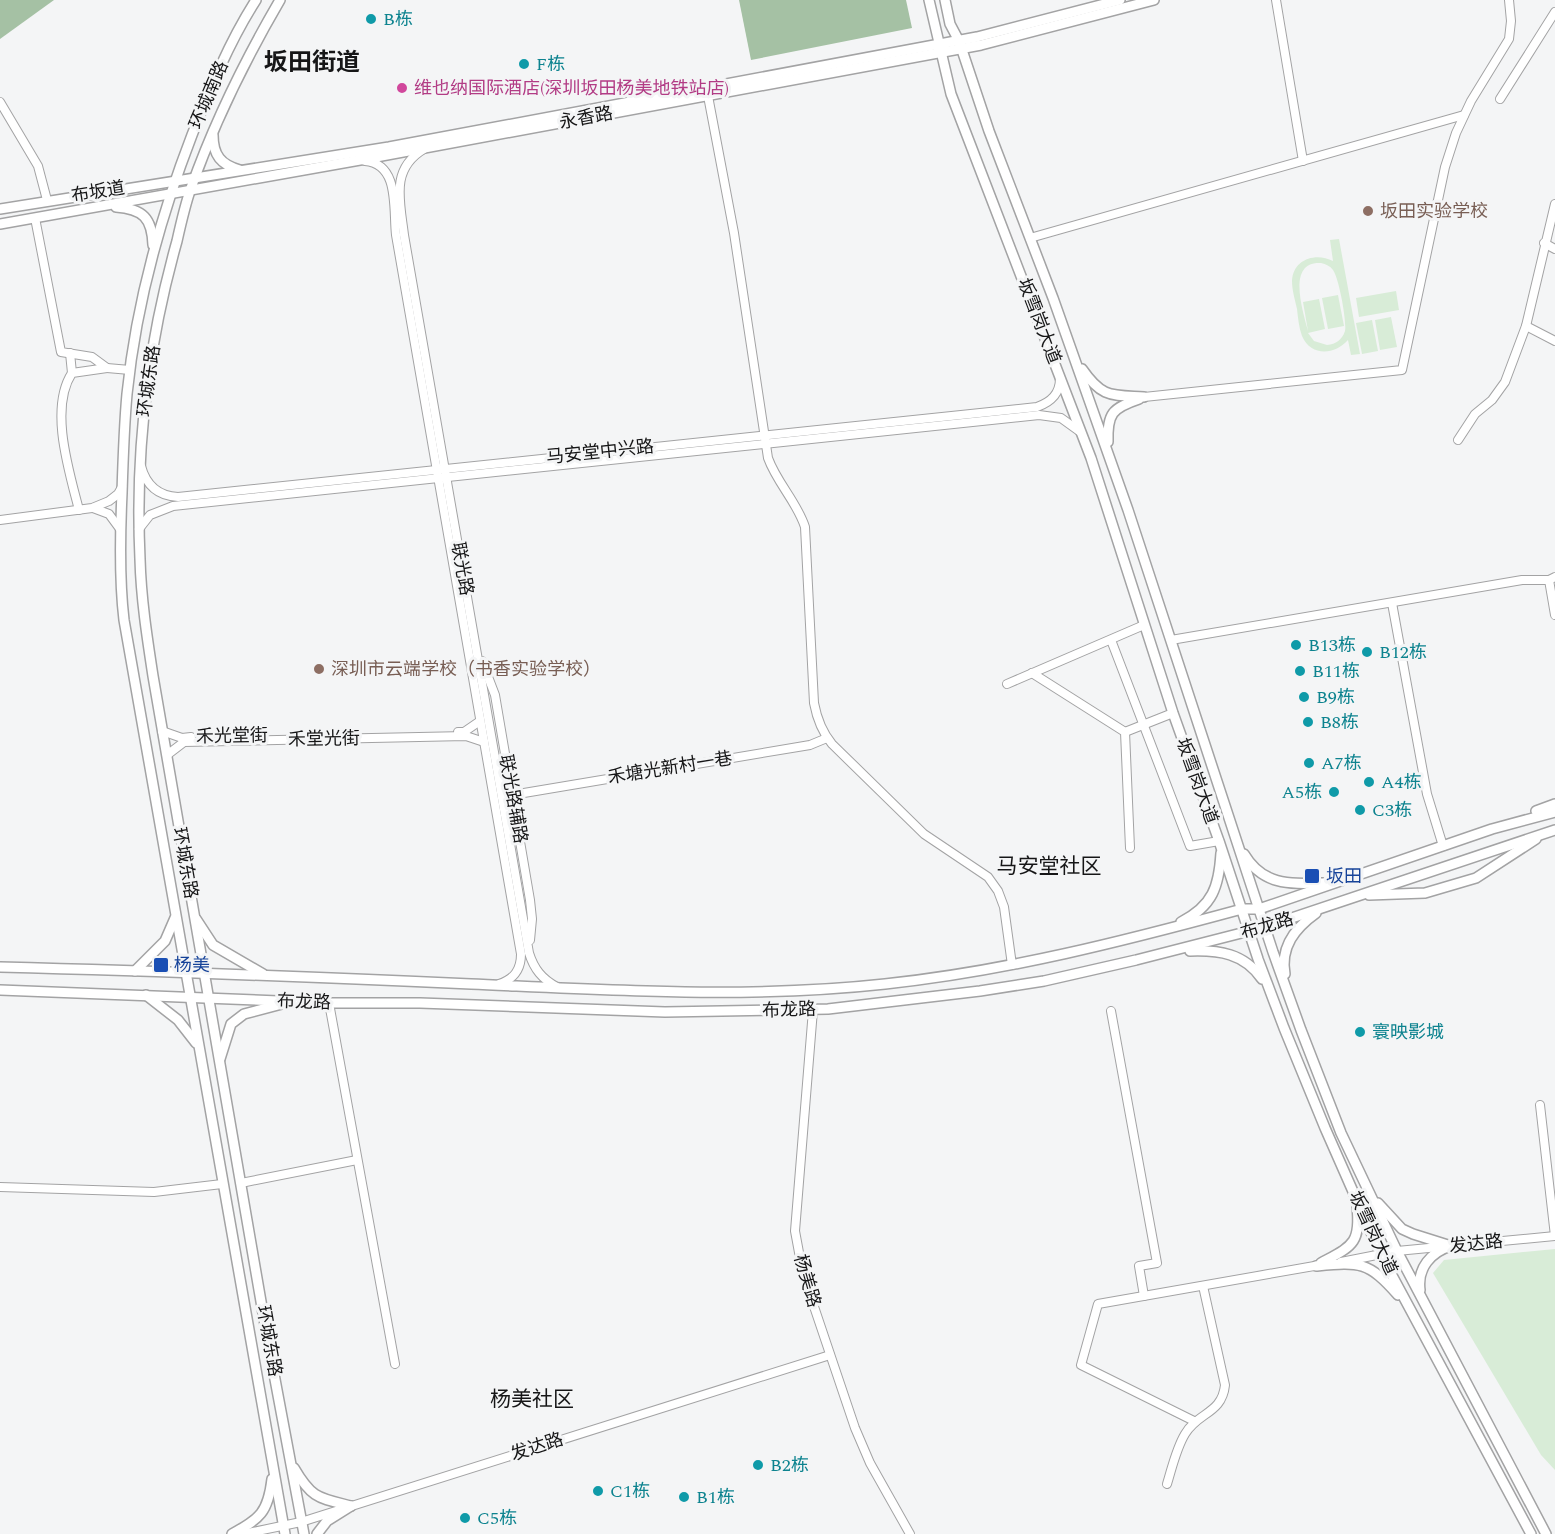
<svg xmlns="http://www.w3.org/2000/svg" width="1555" height="1534" font-family="Spectral,'Noto Sans SC',serif">
<style>
.green{fill:#d8ecd7;fill-rule:evenodd}
.forest{fill:#a5c1a4}
.lines{fill:none;stroke-linecap:round;stroke-linejoin:round}
.minor-casing{stroke:#a3a3a4;stroke-width:10}
.major-casing{stroke:#a3a3a4;stroke-width:12}
.minor{stroke:#fff;stroke-width:8}
.major{stroke:#fff;stroke-width:9}
.culture-dot{fill:#0f9aa8;stroke:#f4f5f6;stroke-width:2}
.hotel-dot{fill:#d1479c;stroke:#f4f5f6;stroke-width:2}
.education-dot{fill:#8d6e63;stroke:#f4f5f6;stroke-width:2}
.transit-dot{fill:#1a4fb4;stroke:#f4f5f6;stroke-width:2}
.labels{text-anchor:middle;dominant-baseline:central;stroke-width:6;stroke-linejoin:round;paint-order:stroke}
.culture-label{font-size:18px;fill:#0d838f;stroke:#f4f5f6;text-anchor:start}
.hotel-label{font-size:18px;fill:#b23c85;stroke:#f4f5f6;text-anchor:start}
.street-label{font-size:18px;fill:#161617;stroke:#f4f5f6}
.education-label{font-size:18px;fill:#785e54;stroke:#f4f5f6;text-anchor:start}
.transit-label{font-size:18px;fill:#164399;stroke:#f4f5f6;text-anchor:start}
.quarter-label{font-size:21px;fill:#161617;stroke:#f4f5f6}
.district-label{font-size:24px;font-weight:bold;fill:#161617;stroke:#f4f5f6}
</style>
<rect width="100%" height="100%" fill="#f4f5f6"/>
<g class="green">
<path d="M1339,239L1360,354L1351,355L1348,340C1335,355 1311,357 1302,336C1299,328 1298,318 1297,309C1295,300 1292,290 1292,281C1293,259 1316,252 1333,261L1330,240ZM1321,263C1326,264 1330,266 1333,270C1339,278 1347,322 1345,331C1342,340 1336,344 1327,345L1314,341L1308,333L1325,329L1319,299L1303,302L1308,331C1303,311 1286,261 1321,263Z"/>
<polygon points="1396,291 1399,310 1359,317 1356,298"/>
<polygon points="1338,295 1344,326 1328,329 1322,298"/>
<polygon points="1391,317 1397,347 1380,350 1375,320"/>
<polygon points="1372,320 1378,351 1362,354 1356,323"/>
<polygon points="1555,1249 1555,1470 1541,1455 1433,1273 1444,1260"/>
</g>
<g class="forest">
<polygon points="0,0 54,0 0,39"/>
<polygon points="739,0 906,0 912,28 751,60"/>
</g>
<g class="lines">
<g class="minor-casing">
<g id="minor">
<polyline points="1276,0 1303,161"/>
<path d="M708,96L734,233L768,458C777,483 797,502 805,527L814,703C817,719 822,732 832,744L924,834L988,877L998,891L1004,907L1012,965"/>
<polyline points="1500,99 1555,12"/>
<polyline points="0,102 38,166 47,200"/>
<path d="M424,149C390,169 400,201 404,235L529,953C534,969 542,979 557,987"/>
<path d="M365,161C400,164 393,209 396,235L521,954C521,970 514,979 499,984"/>
<path d="M35,218L61,352L92,357L107,368L72,373C49,408 69,471 79,510"/>
<polyline points="1030,238 1464,115"/>
<polyline points="1544,243 1555,249"/>
<polyline points="1526,326 1555,341"/>
<polyline points="70,353 72,373"/>
<polyline points="107,368 130,370"/>
<polyline points="1144,397 1402,370 1445,167 1456,133 1471,101 1509,39 1511,21 1509,0"/>
<polyline points="1458,440 1475,414 1492,400 1505,382 1526,326 1555,204"/>
<path d="M141,466C146,485 158,496 178,497L1037,407C1051,402 1060,394 1060,378"/>
<polyline points="93,508 109,514 120,529"/>
<polyline points="0,520 92,508 109,501 118,494 122,487"/>
<polyline points="139,529 150,515 173,506 1039,415 1061,418 1079,431"/>
<polyline points="1549,580 1555,615"/>
<polyline points="1392,603 1427,794 1443,846"/>
<polyline points="1111,640 1190,846 1219,841"/>
<polyline points="1171,640 1522,580 1549,580 1555,577"/>
<polyline points="482,661 495,695 530,900 532,919 530,940"/>
<polyline points="1032,673 1125,732 1130,848"/>
<polyline points="1007,684 1144,625"/>
<polyline points="162,731 182,738 191,737"/>
<polyline points="458,732 464,732 480,721"/>
<polyline points="1125,732 1173,713"/>
<polyline points="167,755 184,742 466,736 484,742"/>
<polyline points="512,795 810,745 827,738"/>
<polyline points="329,1003 395,1364"/>
<polyline points="813,1010 795,1231 803,1274 855,1428 870,1463 910,1534"/>
<polyline points="1111,1011 1157,1263 1139,1266 1144,1296"/>
<polyline points="1540,1105 1555,1236"/>
<polyline points="241,1183 357,1160"/>
<polyline points="0,1187 154,1192 222,1184"/>
<polyline points="1341,1262 1397,1251 1555,1236"/>
<polyline points="1194,1421 1081,1365 1098,1304 1320,1265"/>
<path d="M1167,1484C1172,1468 1176,1449 1185,1434C1198,1412 1222,1414 1225,1385L1203,1286"/>
<polyline points="243,1534 301,1522 830,1355"/>
</g>
</g>
<g class="major-casing">
<g id="major">
<path d="M256,0C229,42 210,89 192,135C160,218 136,305 127,394C124,427 123,460 122,493C120,536 119,578 124,620L285,1534"/>
<path d="M280,0C245,60 214,123 191,188C185,205 181,223 177,241C148,344 135,452 140,559C141,598 147,637 153,676L268,1342L304,1534"/>
<polyline points="929,0 951,94 1091,458 1173,713 1219,841 1258,959 1284,1028 1325,1128 1381,1255 1531,1534"/>
<polyline points="945,0 950,24 959,41 989,131 1053,298 1128,510 1273,952 1301,1030 1341,1133 1397,1251 1546,1534"/>
<path d="M213,135C213,155 221,165 240,170"/>
<path d="M116,207C143,209 152,218 153,245"/>
<polyline points="0,209 389,147 977,37 1120,0"/>
<polyline points="0,224 360,160 981,45 1154,0"/>
<path d="M1082,369C1102,398 1111,395 1144,397"/>
<path d="M1108,442C1107,414 1112,408 1139,399"/>
<polyline points="1536,811 1555,804"/>
<path d="M1244,854C1263,886 1290,884 1324,883"/>
<polyline points="1369,895 1425,893 1476,878 1536,839"/>
<polyline points="196,919 213,945 263,974"/>
<path d="M1181,922C1213,906 1219,886 1221,853"/>
<path d="M1190,951C1219,950 1244,953 1262,979"/>
<path d="M0,967C157,971 314,977 471,984C609,990 748,999 885,984C1007,971 1124,941 1242,909H1259L1492,829L1555,812"/>
<polyline points="135,971 165,941 175,918"/>
<path d="M1285,974C1280,947 1295,928 1316,913"/>
<polyline points="0,990 329,1003 420,1003 665,1012 828,1009 980,991 1044,981 1136,960 1265,927 1555,830"/>
<polyline points="146,995 178,1020 196,1043"/>
<polyline points="220,1059 231,1024 244,1014 282,1004"/>
<polyline points="1378,1203 1402,1229 1413,1234 1451,1246"/>
<path d="M1321,1263C1352,1246 1361,1244 1357,1206"/>
<path d="M1316,1266C1360,1262 1368,1261 1398,1295"/>
<path d="M1420,1290C1417,1268 1431,1252 1451,1246"/>
<path d="M294,1468C312,1499 319,1498 351,1506"/>
<path d="M232,1534C260,1518 268,1513 272,1479"/>
<polyline points="317,1534 327,1521 351,1506"/>
</g>
</g>
<use href="#minor" class="minor"/>
<use href="#major" class="major"/>
</g>
<g class="culture-dot">
<circle cx="371" cy="19" r="6"/>
<circle cx="524" cy="64" r="6"/>
<circle cx="1296" cy="645" r="6"/>
<circle cx="1367" cy="652" r="6"/>
<circle cx="1300" cy="671" r="6"/>
<circle cx="1304" cy="697" r="6"/>
<circle cx="1308" cy="722" r="6"/>
<circle cx="1309" cy="763" r="6"/>
<circle cx="1369" cy="782" r="6"/>
<circle cx="1334" cy="792" r="6"/>
<circle cx="1360" cy="810" r="6"/>
<circle cx="1360" cy="1032" r="6"/>
<circle cx="758" cy="1465" r="6"/>
<circle cx="598" cy="1491" r="6"/>
<circle cx="684" cy="1497" r="6"/>
<circle cx="465" cy="1518" r="6"/>
</g>
<circle class="hotel-dot" cx="402" cy="88" r="6"/>
<g class="education-dot">
<circle cx="1368" cy="211" r="6"/>
<circle cx="319" cy="669" r="6"/>
</g>
<g class="transit-dot">
<rect x="1304" y="868" width="16" height="16" rx="3"/>
<rect x="153" y="957" width="16" height="16" rx="3"/>
</g>
<g class="labels">
<g class="culture-label">
<text x="383" y="19">B栋</text>
<text x="536" y="64">F栋</text>
<text x="1308" y="645">B13栋</text>
<text x="1379" y="652">B12栋</text>
<text x="1312" y="671">B11栋</text>
<text x="1316" y="697">B9栋</text>
<text x="1320" y="722">B8栋</text>
<text x="1321" y="763">A7栋</text>
<text x="1381" y="782">A4栋</text>
<text x="1322" y="792" text-anchor="end">A5栋</text>
<text x="1372" y="810">C3栋</text>
<text x="1372" y="1032">寰映影城</text>
<text x="770" y="1465">B2栋</text>
<text x="610" y="1491">C1栋</text>
<text x="696" y="1497">B1栋</text>
<text x="477" y="1518">C5栋</text>
</g>
<g class="hotel-label">
<text x="414" y="88">维也纳国际酒店(深圳坂田杨美地铁站店)</text>
</g>
<g class="street-label">
<text transform="translate(209 95) rotate(-67)">环城南路</text>
<text transform="translate(586 118) rotate(-11)">永香路</text>
<text transform="translate(98 192) rotate(-9)">布坂道</text>
<text transform="translate(1039 321) rotate(69)">坂雪岗大道</text>
<text transform="translate(149 381) rotate(-82)">环城东路</text>
<text transform="translate(600 452) rotate(-6)">马安堂中兴路</text>
<text transform="translate(462 569) rotate(80)">联光路</text>
<text transform="translate(232 736) rotate(-1)">禾光堂街</text>
<text transform="translate(324 739) rotate(-1)">禾堂光街</text>
<text transform="translate(670 768) rotate(-9)">禾塘光新村一巷</text>
<text transform="translate(1197 781) rotate(70)">坂雪岗大道</text>
<text transform="translate(513 799) rotate(80)">联光路辅路</text>
<text transform="translate(185 863) rotate(80)">环城东路</text>
<text transform="translate(1267 926) rotate(-17)">布龙路</text>
<text transform="translate(304 1002) rotate(2)">布龙路</text>
<text transform="translate(789 1010) rotate(-2)">布龙路</text>
<text transform="translate(1373 1233) rotate(65)">坂雪岗大道</text>
<text transform="translate(1476 1244) rotate(-6)">发达路</text>
<text transform="translate(807 1281) rotate(74)">杨美路</text>
<text transform="translate(269 1341) rotate(80)">环城东路</text>
<text transform="translate(537 1447) rotate(-18)">发达路</text>
</g>
<g class="education-label">
<text x="1380" y="211">坂田实验学校</text>
<text x="331" y="669">深圳市云端学校（书香实验学校）</text>
</g>
<g class="transit-label">
<text x="1326" y="876">坂田</text>
<text x="174" y="965">杨美</text>
</g>
<g class="quarter-label">
<text x="1049" y="867">马安堂社区</text>
<text x="532" y="1400">杨美社区</text>
</g>
<g class="district-label">
<text x="312" y="63">坂田街道</text>
</g>
</g>
</svg>
